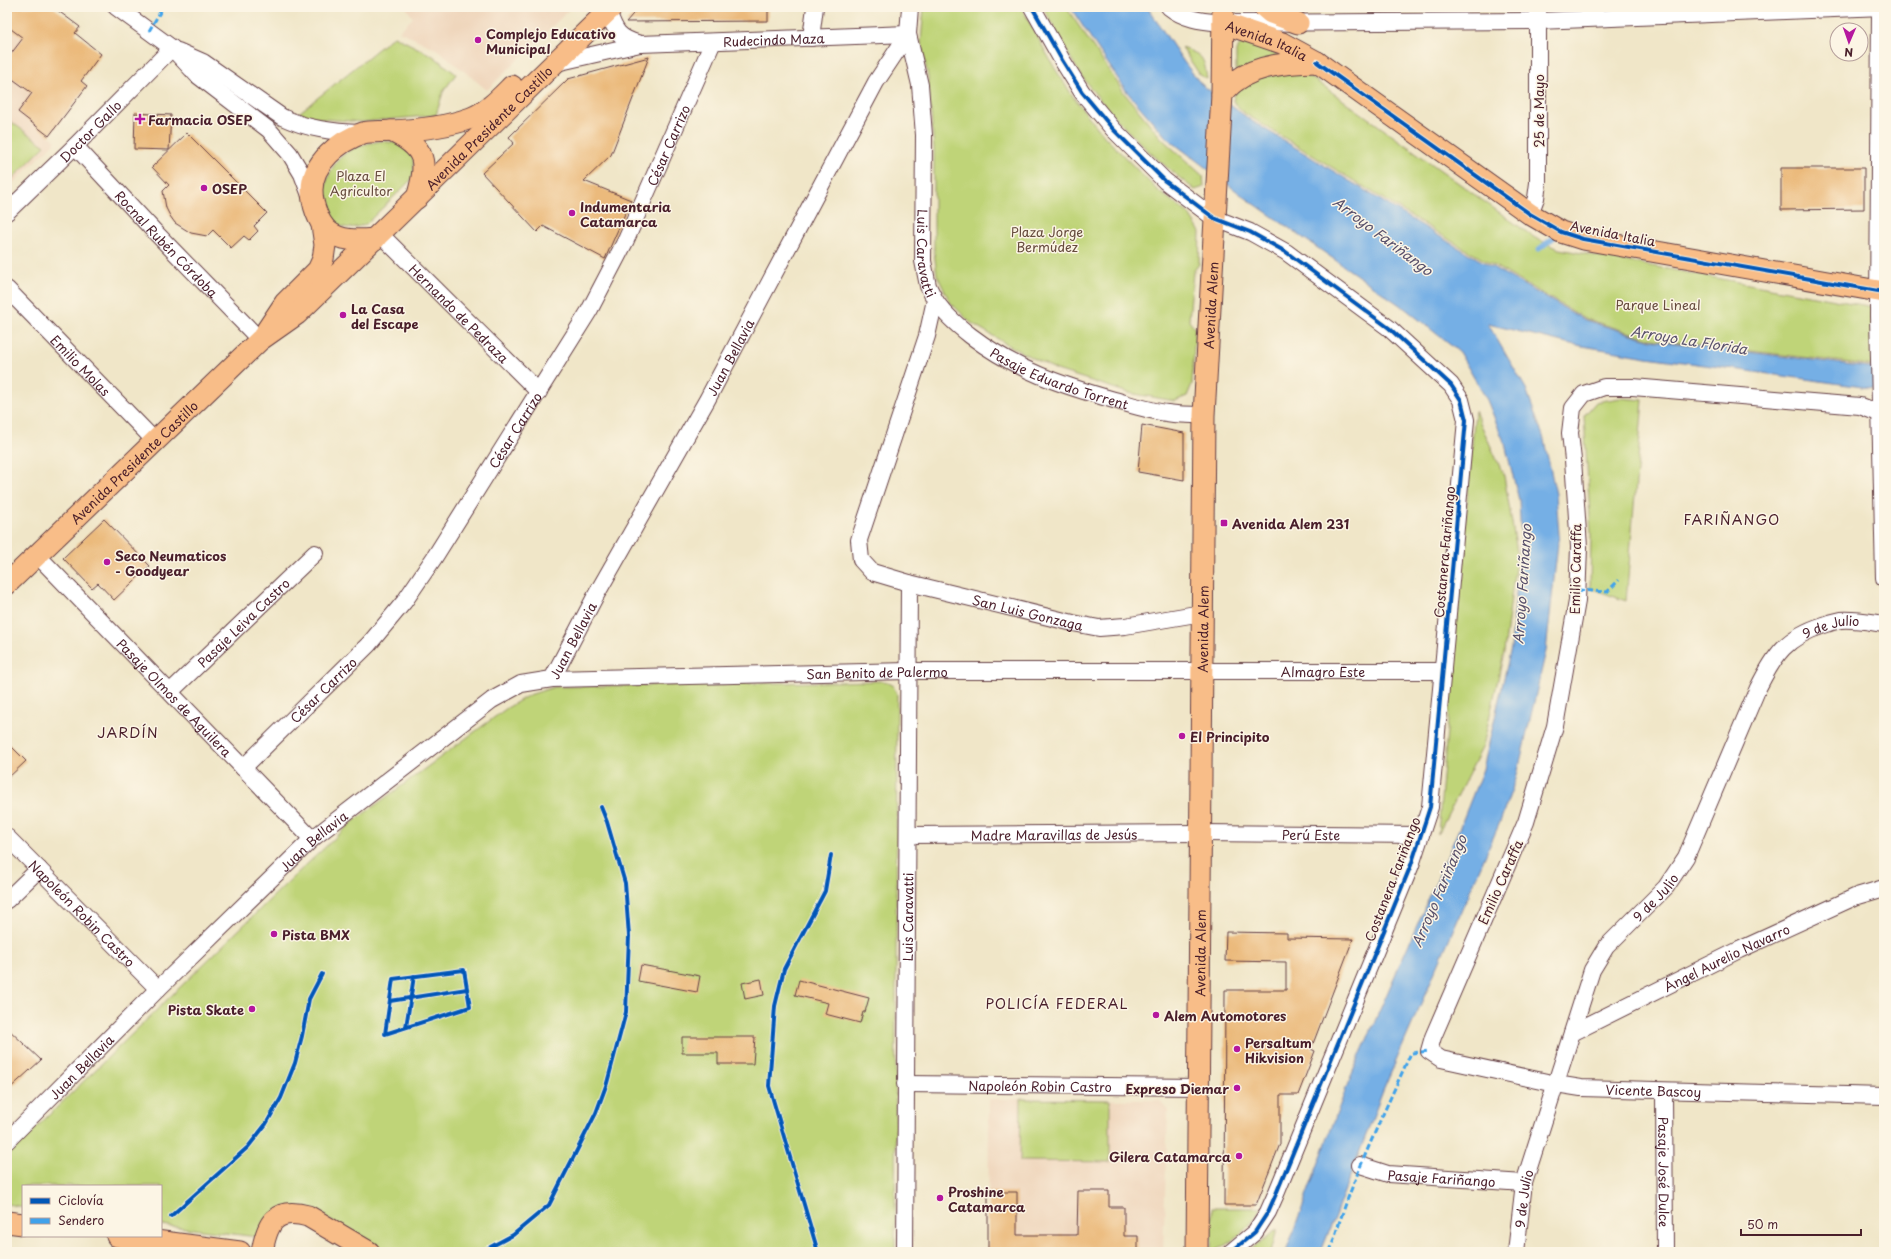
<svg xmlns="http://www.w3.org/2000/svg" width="1891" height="1259" font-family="'Playpen Sans',sans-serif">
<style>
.built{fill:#efd6bc}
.green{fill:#bfd478;stroke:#847a52}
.water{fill:#74afe5;stroke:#5f6788}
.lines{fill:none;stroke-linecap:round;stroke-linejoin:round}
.stream{stroke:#74afe5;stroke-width:5}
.building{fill:#ebba7b}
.minor-casing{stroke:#633d43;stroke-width:18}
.major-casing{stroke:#633d43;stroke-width:23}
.minor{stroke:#fff;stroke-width:16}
.major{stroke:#f8bd88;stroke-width:21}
.quiet{stroke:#40a2eb;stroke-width:3;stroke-dasharray:6 3;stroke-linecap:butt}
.cycleway-casing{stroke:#fcf5e5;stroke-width:6}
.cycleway{stroke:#0057b8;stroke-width:4}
.poi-dot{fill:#b5179e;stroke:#fcf5e5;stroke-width:1.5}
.labels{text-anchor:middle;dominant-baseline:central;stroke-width:3;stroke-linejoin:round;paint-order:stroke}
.poi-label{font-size:13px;font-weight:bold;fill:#4a1f2b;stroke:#fcf5e5;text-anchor:start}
.street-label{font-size:13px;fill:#4a1f2b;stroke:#fcf5e5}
.park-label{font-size:13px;fill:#674c3e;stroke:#fcf5e5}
.water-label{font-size:14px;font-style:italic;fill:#59516c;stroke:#fcf5e5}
.neighbourhood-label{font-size:14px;letter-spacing:1px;fill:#4a1f2b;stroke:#fcf5e5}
</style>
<rect width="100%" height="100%" fill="#fcf5e5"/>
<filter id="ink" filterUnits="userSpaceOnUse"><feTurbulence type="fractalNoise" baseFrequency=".025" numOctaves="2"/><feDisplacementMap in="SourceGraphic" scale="8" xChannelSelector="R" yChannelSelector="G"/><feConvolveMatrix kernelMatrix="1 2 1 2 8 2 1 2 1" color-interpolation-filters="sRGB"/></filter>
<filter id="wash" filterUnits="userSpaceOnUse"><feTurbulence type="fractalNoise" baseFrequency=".012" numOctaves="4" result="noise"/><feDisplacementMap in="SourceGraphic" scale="16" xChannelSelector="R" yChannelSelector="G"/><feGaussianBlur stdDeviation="0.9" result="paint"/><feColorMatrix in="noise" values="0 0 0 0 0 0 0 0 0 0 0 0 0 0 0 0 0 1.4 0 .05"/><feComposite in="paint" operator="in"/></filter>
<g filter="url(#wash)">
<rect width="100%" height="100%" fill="#f0e6c8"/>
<g class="built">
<polygon points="7,7 80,27 69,41 82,39 101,54 86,75 78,69 74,76 87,86 50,136 56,141 7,189"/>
<polygon points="406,7 572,7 487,90 438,50 399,31 413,18"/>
<polygon points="989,1099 1159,1100 1168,1111 1163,1252 988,1252"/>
</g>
<g class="green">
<polygon points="924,7 1021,7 1054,67 1074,98 1104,136 1157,190 1188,213 1200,232 1199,264 1193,272 1189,321 1195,329 1192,384 1187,396 1175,401 1129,393 1057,370 1013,348 970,322 950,302 937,275 934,251 934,149 928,77 921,42"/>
<path d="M1043,7H1066L1125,94L1162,139L1203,176L1204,187L1195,190C1156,160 1119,125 1089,86C1071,62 1058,34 1043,7Z"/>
<polygon points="1293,7 1375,7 1375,9 1304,11"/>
<polygon points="394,36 433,56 456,74 443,92 436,115 362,122 323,119 299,113"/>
<polygon points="1241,44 1250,44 1283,57 1236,74 1236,51"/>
<path d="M1182,48C1203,55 1204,57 1207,79L1200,75Z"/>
<polygon points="1298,73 1315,80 1535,238 1559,249 1884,309 1884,367 1651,339 1586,319 1453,242 1244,113 1233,101 1235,93 1256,77"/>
<polygon points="7,119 45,146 7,184"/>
<path d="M381,141L402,144L413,158L414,170L411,180L366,224C315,245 312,170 352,149C361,144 371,143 381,141Z"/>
<polygon points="1620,398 1643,400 1626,601 1590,588 1591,534 1584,416 1596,402"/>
<polygon points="1475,411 1504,476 1517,552 1504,652 1483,746 1438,834"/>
<polygon points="884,681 893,686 897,694 895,1252 561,1252 549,1250 544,1252 389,1252 304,1207 257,1237 161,1225 161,1186 23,1186 23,1207 7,1204 7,1156 291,879 350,824 507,708 529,695 554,687"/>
<polygon points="1021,1099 1110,1100 1110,1162 1020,1161"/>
<path d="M1212,1208H1263C1249,1227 1234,1243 1211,1252Z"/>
<polygon points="1277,1229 1271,1252 1248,1252"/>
</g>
<polygon class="water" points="1070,7 1147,7 1184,62 1201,84 1252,121 1452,244 1585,320 1651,340 1884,369 1884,390 1647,357 1571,344 1488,324 1525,387 1543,436 1556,494 1559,534 1546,651 1517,775 1500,822 1383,1091 1321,1252 1286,1252 1348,1083 1462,822 1483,769 1511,648 1521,539 1519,500 1505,444 1487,400 1459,352 1407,310 1243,196 1167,138 1127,92"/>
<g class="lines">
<polyline class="stream" points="1539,249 1557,235"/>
</g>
<g id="blocks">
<g class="building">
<polygon points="7,7 53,7 80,27 75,33 101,54 81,81 87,86 49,136 18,112 32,93 7,75 7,59 23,38 7,26"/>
<polygon points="639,7 768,7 768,21 626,22"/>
<polygon points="649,57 611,155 584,181 631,200 605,259 543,226 537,232 482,173 514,143 509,137 568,79"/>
<polygon points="135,113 171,115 169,150 134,149"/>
<polygon points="187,133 267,213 254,226 258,231 249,240 244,236 231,248 213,230 207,236 191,233 175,223 170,216 166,208 163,191 169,185 152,167"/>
<polygon points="1781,168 1864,168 1864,209 1781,210"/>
<polygon points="1142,425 1184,433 1184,480 1138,472"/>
<polygon points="104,519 150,566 114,600 98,583 92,588 63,558"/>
<polygon points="7,742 26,761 7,779"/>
<polygon points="1226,932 1287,933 1287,938 1353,939 1311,1049 1315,1051 1298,1095 1280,1095 1280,1144 1256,1205 1224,1205 1225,990 1286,990 1286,962 1225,961"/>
<polygon points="641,965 700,976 697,992 638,981"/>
<polygon points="761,979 764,995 745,999 742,983"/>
<polygon points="799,980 869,998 865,1012 863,1012 860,1023 825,1014 828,1003 795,995"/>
<polygon points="7,1028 41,1060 7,1091"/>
<polygon points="682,1037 755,1037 753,1064 718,1064 718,1053 682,1053"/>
<polygon points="1078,1191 1109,1191 1109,1207 1124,1207 1124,1236 1138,1236 1138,1252 988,1252 988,1192 1017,1192 1017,1235 1077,1235"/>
</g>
</g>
</g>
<g filter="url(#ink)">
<use href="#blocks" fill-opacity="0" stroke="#633d43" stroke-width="1"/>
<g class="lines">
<g class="minor-casing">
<g id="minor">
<polyline points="116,7 172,48 197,75 269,130 290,154 302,174 311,198"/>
<path id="s1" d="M910,7L908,34L920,85L924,135L923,261L928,286L935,300L927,336L859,540L861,560L872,572L909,583L1073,623L1099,628L1125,626L1202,613"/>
<polyline points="1032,7 1062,60 1082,92 1113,129 1165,181 1214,218 1250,232 1286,252 1389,328 1451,385 1461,400 1466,420 1430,807 1411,865 1276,1194 1268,1212 1255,1232 1231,1252"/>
<path d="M1169,7C1185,20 1203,21 1223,23L1538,21L1883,7"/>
<polyline points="1880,7 1878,316 1884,578"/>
<path d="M608,11C615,31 618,38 640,44"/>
<polyline points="811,38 815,7"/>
<path d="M178,51L203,62L282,117C307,129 333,132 361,133"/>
<path id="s2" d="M556,63L640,44L908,34"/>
<path id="s3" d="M75,146L155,232L260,340"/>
<path id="s4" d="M7,212L75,146L172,48"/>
<polyline points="1530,214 1536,198 1538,183 1538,7"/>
<path id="s5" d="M380,234L539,392"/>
<path id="s6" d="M7,289L155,441"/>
<path id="s7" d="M935,300C944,314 958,326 971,336C1016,370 1061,385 1114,400C1132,405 1150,411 1167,413C1179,415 1192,415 1204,415"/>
<path id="s8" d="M1884,415L1860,406L1633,387H1604L1584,394L1573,408L1570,433L1573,460L1579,547L1577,601L1555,726L1526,822L1433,1037L1429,1051L1441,1059L1556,1084L1581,1088L1884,1096"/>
<path id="s9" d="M37,555L312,839"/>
<path id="s10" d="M552,679L908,671H1443"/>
<path id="s11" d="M170,692L315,553"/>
<path id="s12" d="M243,768L369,644L404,602L434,558L589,311L626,240L713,42"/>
<path id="s13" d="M908,835L1201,833L1421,835"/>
<path id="s14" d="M7,837L158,989"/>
<polyline points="7,900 39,869"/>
<path id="s15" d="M1572,1033L1739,950L1857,896L1884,888"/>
<path id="s16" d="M905,1084L1199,1087"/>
<path id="s17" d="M1664,1091L1665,1252"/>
<path id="s18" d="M7,1141L158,989L312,839L492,700L521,684L552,679L596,595L707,400L876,82L908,34"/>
<path id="s19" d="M1360,1165L1388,1174L1524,1183"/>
<path id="s20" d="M905,1252L909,583"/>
<path id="s21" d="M1516,1252L1524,1183L1592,970L1606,947L1666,887L1686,857L1758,688C1775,654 1786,637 1824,625C1829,623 1836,621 1841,620C1856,619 1870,622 1884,624"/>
</g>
</g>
<g class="major-casing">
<g id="major">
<polyline points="1264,7 1271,13 1298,23"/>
<path id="s22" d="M1223,23L1282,43L1317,62L1530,214L1561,232L1583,239L1884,292"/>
<path d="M1222,94C1227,89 1231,84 1236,81C1258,64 1290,63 1317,62"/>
<path d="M391,131C427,148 428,162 417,198"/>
<path d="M375,239C360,240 341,242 328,231C318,222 312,204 312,190C312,163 339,141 363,133C371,131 382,132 391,131C417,130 446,127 471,118C487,112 500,98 512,86"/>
<polyline points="267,330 285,303 318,270 323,259 325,245 322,225"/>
<path id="s23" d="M7,584L260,340L297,314L612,7"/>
<polyline points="7,1222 23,1224"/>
<polyline points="117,1236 240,1252"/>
<path d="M262,1252C267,1223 275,1207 308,1216L369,1252"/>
<path id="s24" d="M1197,1252L1204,415L1222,94L1223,7"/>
</g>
</g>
<use href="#minor" class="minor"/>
<use href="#major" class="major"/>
<g class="quiet">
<polyline points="149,31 163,7"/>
<polyline points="1578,590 1607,592 1619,580"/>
<path d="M1330,1252C1350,1183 1381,1119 1411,1053L1429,1051"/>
</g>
<g class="cycleway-casing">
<g id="cycleway">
<polyline points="1032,7 1062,60 1082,92 1113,129 1165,181 1214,218 1250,232 1286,252 1389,328 1451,385 1461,400 1466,420 1430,807 1411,865 1276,1194 1268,1212 1255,1232 1231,1252"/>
<polyline points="1317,62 1530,214 1561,232 1583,239 1884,292"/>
<polygon points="464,970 470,1007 385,1034 393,979"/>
<polyline points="390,1001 467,989"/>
<polyline points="406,1027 414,976"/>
<polyline points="171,1216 248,1147 266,1124 281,1098 295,1063 302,1036 309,999 322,974"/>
<polyline points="481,1252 513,1235 549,1205 596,1113 607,1083 626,1012 629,936 625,883 607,822 601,807"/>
<polyline points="818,1252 769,1086 775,1006 784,969 825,891 831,855"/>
</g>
</g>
<use href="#cycleway" class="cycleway"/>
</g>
</g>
<g class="poi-dot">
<circle cx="478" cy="40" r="4"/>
<path d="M138 113h4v4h4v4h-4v4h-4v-4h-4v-4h4z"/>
<circle cx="204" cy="188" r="4"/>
<circle cx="572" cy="213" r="4"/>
<circle cx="343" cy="315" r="4"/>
<rect x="1220" y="519" width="8" height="8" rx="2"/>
<circle cx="107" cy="562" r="4"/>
<circle cx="1182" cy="736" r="4"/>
<circle cx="274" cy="934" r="4"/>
<circle cx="252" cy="1009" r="4"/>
<circle cx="1156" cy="1015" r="4"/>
<circle cx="1237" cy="1049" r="4"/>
<circle cx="1237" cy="1088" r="4"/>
<circle cx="1239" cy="1156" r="4"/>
<circle cx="940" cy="1198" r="4"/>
</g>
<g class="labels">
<g class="poi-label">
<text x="486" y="33">Complejo Educativo<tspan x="486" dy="15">Municipal</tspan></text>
<text x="148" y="119">Farmacia OSEP</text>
<text x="212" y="188">OSEP</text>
<text x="580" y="206">Indumentaria<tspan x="580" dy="15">Catamarca</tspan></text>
<text x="351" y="308">La Casa<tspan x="351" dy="15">del Escape</tspan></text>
<text x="1232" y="523">Avenida Alem 231</text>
<text x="115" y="555">Seco Neumaticos<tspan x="115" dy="15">- Goodyear</tspan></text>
<text x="1190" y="736">El Principito</text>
<text x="282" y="934">Pista BMX</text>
<text x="244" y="1009" text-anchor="end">Pista Skate</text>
<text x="1164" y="1015">Alem Automotores</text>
<text x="1245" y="1042">Persaltum<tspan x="1245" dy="15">Hikvision</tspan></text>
<text x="1229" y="1088" text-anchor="end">Expreso Diemar</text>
<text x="1231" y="1156" text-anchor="end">Gilera Catamarca</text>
<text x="948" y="1191">Proshine<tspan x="948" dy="15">Catamarca</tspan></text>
</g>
<g class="street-label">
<text stroke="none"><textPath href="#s2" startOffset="220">Rudecindo Maza</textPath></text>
<text stroke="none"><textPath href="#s22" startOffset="47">Avenida Italia</textPath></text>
<text transform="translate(1538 111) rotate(-90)">25 de Mayo</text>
<text stroke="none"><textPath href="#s23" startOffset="664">Avenida Presidente Castillo</textPath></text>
<text stroke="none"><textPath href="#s4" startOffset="116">Doctor Gallo</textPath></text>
<text stroke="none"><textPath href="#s12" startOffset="760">César Carrizo</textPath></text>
<text transform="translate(1613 233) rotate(11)">Avenida Italia</text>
<text stroke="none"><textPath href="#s3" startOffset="134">Rocnal Rubén Córdoba</textPath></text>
<text stroke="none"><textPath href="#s1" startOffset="248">Luis Caravatti</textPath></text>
<text stroke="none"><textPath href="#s24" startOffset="947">Avenida Alem</textPath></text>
<text stroke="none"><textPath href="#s5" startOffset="112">Hernando de Pedraza</textPath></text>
<text stroke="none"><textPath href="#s18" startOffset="1089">Juan Bellavia</textPath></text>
<text stroke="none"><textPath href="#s6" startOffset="106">Emilio Molas</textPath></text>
<text stroke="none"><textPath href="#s7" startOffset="150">Pasaje Eduardo Torrent</textPath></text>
<text stroke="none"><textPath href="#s12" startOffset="436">César Carrizo</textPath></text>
<text stroke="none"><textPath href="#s23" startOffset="176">Avenida Presidente Castillo</textPath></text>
<text transform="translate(1444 552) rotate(-85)">Costanera Fariñango</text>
<text transform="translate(1575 569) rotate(-89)">Emilio Caraffa</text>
<text stroke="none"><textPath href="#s1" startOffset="746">San Luis Gonzaga</textPath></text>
<text stroke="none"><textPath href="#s11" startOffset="101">Pasaje Leiva Castro</textPath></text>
<text stroke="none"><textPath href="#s24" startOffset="623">Avenida Alem</textPath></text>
<text stroke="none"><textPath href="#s21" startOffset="726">9 de Julio</textPath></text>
<text stroke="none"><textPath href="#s18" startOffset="765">Juan Bellavia</textPath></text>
<text stroke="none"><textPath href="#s10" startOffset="771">Almagro Este</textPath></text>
<text stroke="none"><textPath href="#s10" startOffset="325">San Benito de Palermo</textPath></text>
<text stroke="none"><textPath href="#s12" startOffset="112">César Carrizo</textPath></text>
<text stroke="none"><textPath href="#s9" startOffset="198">Pasaje Olmos de Aguilera</textPath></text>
<text stroke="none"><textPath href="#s13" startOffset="146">Madre Maravillas de Jesús</textPath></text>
<text stroke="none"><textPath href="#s13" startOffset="403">Perú Este</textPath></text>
<text stroke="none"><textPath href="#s18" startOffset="429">Juan Bellavia</textPath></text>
<text transform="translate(1392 879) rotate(-69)">Costanera Fariñango</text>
<text transform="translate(1500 882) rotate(-66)">Emilio Caraffa</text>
<text stroke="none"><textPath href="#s21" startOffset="390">9 de Julio</textPath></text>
<text stroke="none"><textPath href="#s14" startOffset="107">Napoleón Robin Castro</textPath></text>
<text stroke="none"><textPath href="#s20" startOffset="335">Luis Caravatti</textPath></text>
<text stroke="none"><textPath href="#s24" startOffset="299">Avenida Alem</textPath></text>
<text stroke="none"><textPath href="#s15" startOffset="172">Ángel Aurelio Navarro</textPath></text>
<text stroke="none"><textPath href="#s18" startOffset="105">Juan Bellavia</textPath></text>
<text stroke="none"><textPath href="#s16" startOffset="135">Napoleón Robin Castro</textPath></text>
<text stroke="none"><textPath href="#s8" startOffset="1221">Vicente Bascoy</textPath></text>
<text stroke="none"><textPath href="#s17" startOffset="81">Pasaje José Dulce</textPath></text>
<text stroke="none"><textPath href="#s19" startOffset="83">Pasaje Fariñango</textPath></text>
<text stroke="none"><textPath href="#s21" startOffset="54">9 de Julio</textPath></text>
</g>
<g class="park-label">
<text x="361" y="175">Plaza El<tspan x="361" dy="15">Agricultor</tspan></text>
<text x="1047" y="231">Plaza Jorge<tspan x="1047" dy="15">Bermúdez</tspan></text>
<text x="1658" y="304">Parque Lineal</text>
</g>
<g class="water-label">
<text transform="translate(1383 236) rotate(37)">Arroyo Fariñango</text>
<text transform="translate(1689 340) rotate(9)">Arroyo La Florida</text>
<text transform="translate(1522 584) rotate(-86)">Arroyo Fariñango</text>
<text transform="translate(1439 891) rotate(-67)">Arroyo Fariñango</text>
</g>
<g class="neighbourhood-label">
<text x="1732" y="519">FARIÑANGO</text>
<text x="128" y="732">JARDÍN</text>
<text x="1057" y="1003">POLICÍA FEDERAL</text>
</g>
</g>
<rect width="1891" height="1259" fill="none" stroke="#fcf5e5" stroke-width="24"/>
<rect x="22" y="1185" width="140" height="52" fill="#fcf5e5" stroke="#b59f9b"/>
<rect x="30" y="1198" width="20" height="6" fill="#0057b8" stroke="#b59f9b"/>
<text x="58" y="1205" font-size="12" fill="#4a1f2b">Ciclovía</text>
<rect x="30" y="1218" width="20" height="6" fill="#40a2eb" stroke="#b59f9b"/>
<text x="58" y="1225" font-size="12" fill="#4a1f2b">Sendero</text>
<g transform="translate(1849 42) rotate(182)"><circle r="19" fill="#fcf5e5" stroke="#b59f9b"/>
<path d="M0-3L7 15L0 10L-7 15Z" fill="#b5179e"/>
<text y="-6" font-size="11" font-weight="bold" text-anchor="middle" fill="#4a1f2b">N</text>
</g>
<path d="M1741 1229v6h120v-6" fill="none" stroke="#4a1f2b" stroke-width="2"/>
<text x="1747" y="1229" font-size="12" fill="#4a1f2b" stroke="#fcf5e5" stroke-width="3" paint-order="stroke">50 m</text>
</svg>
